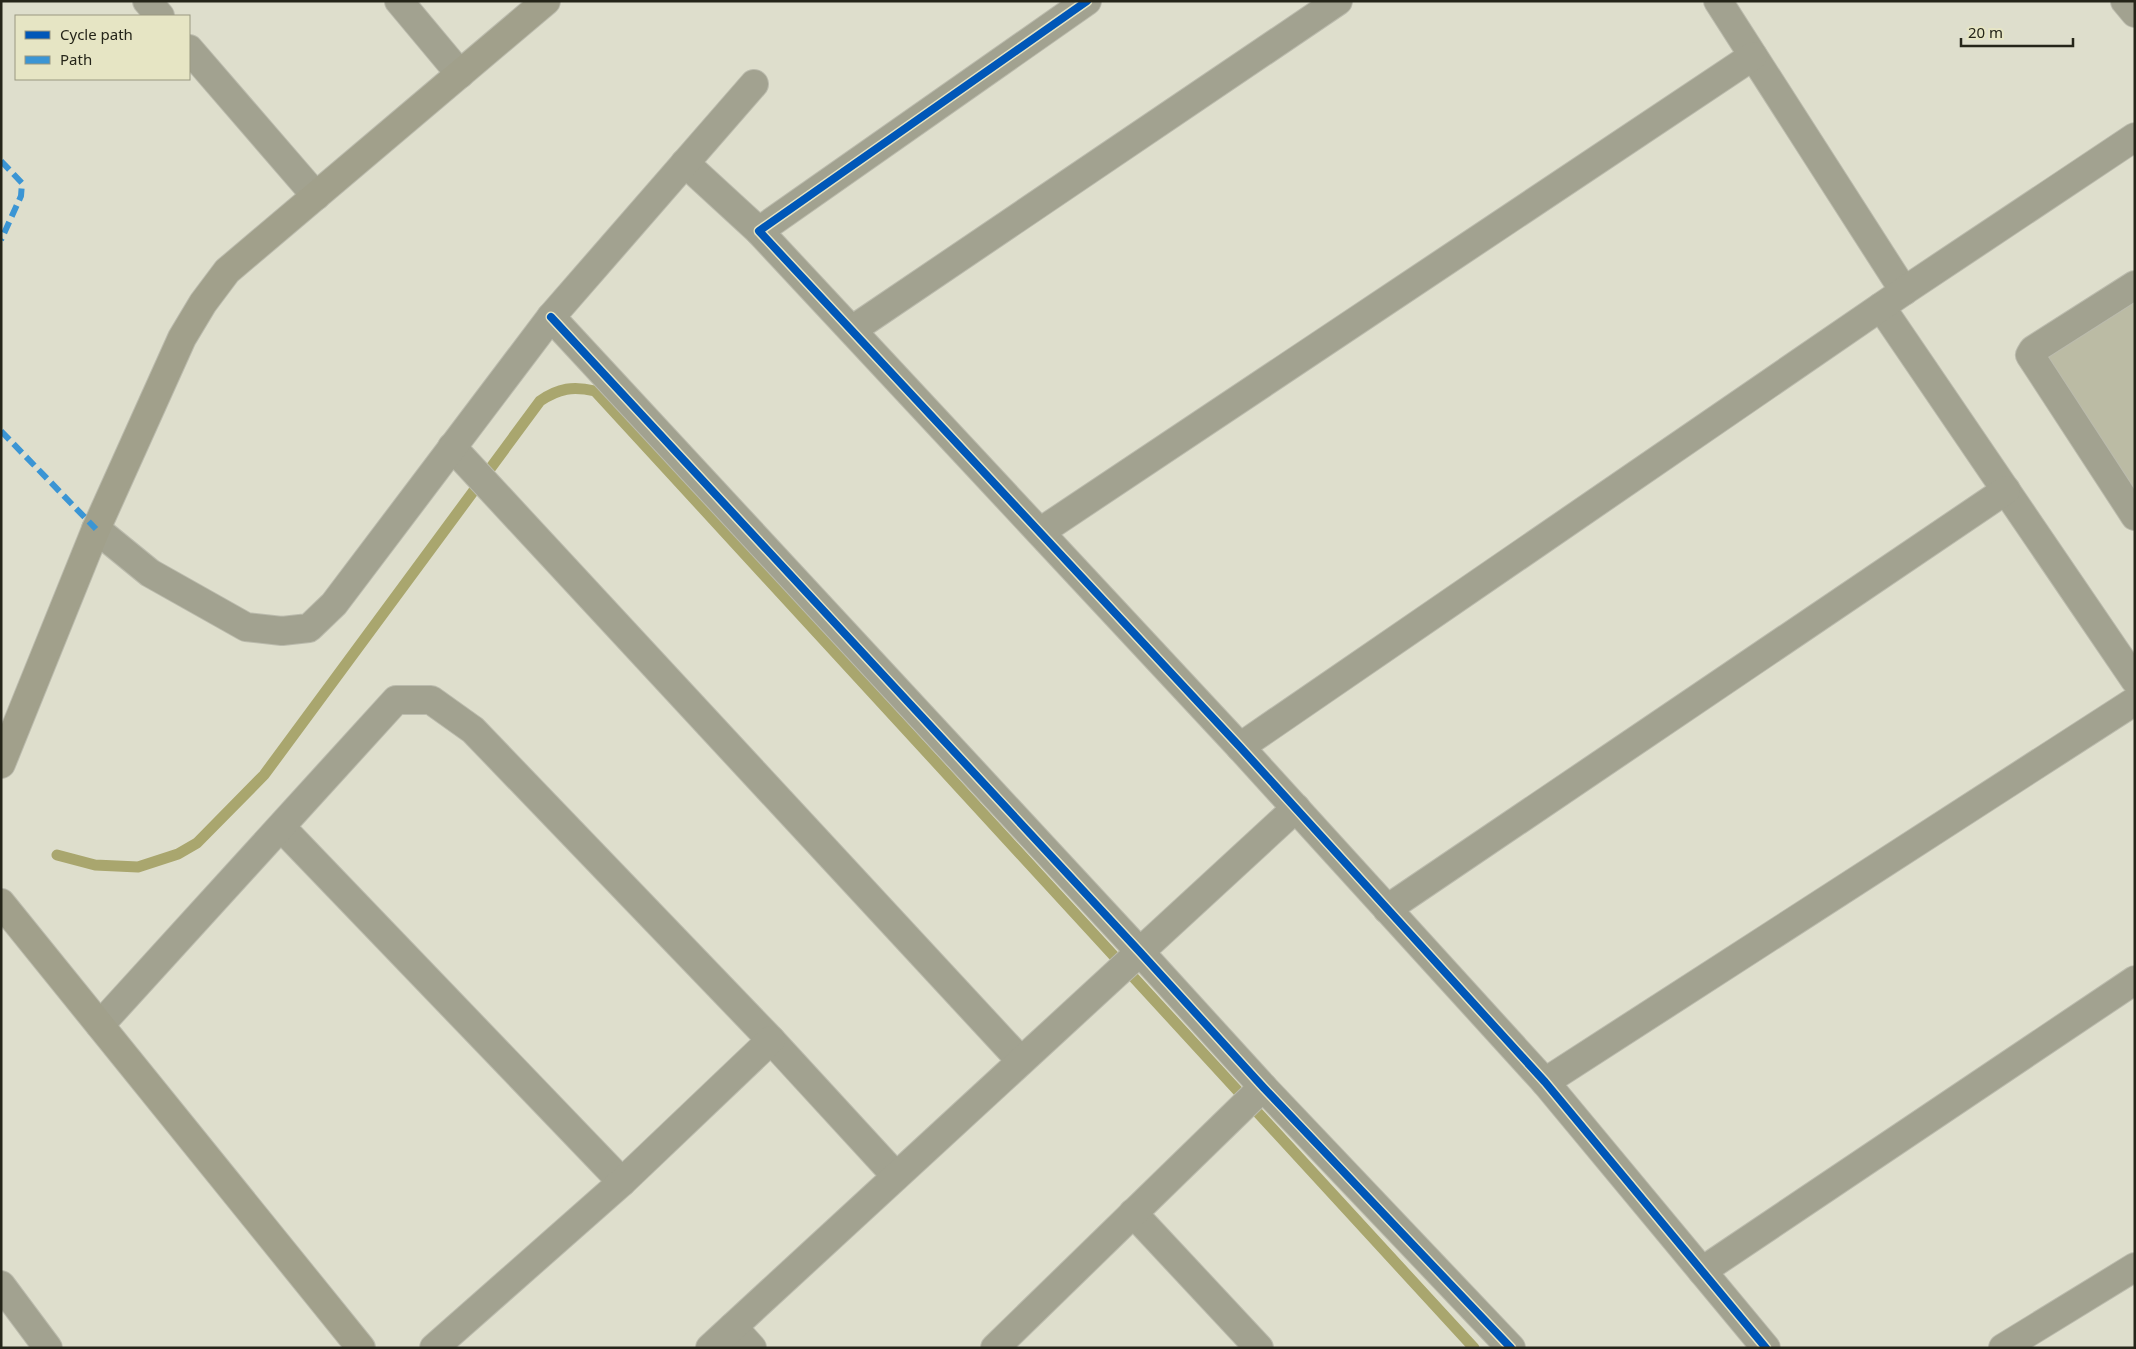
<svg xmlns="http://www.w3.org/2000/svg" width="2136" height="1349" font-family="'Noto Sans',sans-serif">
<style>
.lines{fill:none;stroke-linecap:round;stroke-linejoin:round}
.stream{stroke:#a9a66e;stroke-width:11}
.building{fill:#bbbba4}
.street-casing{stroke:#bbbbad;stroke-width:30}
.secondary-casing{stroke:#bbbbad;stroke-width:30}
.street{stroke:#a2a290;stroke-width:28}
.secondary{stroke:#a1a08b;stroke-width:28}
.quiet{stroke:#3b95d4;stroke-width:6;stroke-dasharray:12 6;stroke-linecap:butt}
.cycleway-casing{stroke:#e6e5c4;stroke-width:11}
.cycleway{stroke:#0057b8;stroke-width:8}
</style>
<rect width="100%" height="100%" fill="#dedecc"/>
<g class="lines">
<path class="stream" d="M57,855L95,865L138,867L178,854L197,843L264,775L540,401C559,388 573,386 595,391L1474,1348"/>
</g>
<polygon class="building" points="2135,297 2135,501 2041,359"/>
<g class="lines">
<g class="street-casing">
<g id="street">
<polyline points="147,1 160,16"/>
<polyline points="399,1 460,74"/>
<polyline points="1087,1 759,231 1240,747 1545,1082 1766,1348"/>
<polyline points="1718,1 1904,291"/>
<polyline points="2125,1 2135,13"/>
<polyline points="189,49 316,196"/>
<polyline points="685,163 759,231"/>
<polyline points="2135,285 2033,350 2030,355 2135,516"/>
<polyline points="1881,307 2135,680"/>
<polyline points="551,317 1140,952 1263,1087 1511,1348"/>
<polyline points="852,330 1338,1"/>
<polyline points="452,447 1021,1061"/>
<polyline points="96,529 150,573 246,627 282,631 309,628 334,604 551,317 754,84"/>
<polyline points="1040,532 1753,56"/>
<polyline points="1240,747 1904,291 2135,137"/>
<polyline points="281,827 622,1182"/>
<polyline points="1387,909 2006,490"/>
<polyline points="100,1025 396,700 431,700 473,730 771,1040 896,1176"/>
<polyline points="1545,1082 2135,701"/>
<polyline points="1133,1213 1259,1348"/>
<polyline points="1702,1271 2135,980"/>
<polyline points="1,1285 48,1348"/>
<polyline points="733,1327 752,1348"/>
<polyline points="434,1348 622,1182 771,1040"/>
<polyline points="710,1348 1296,808"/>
<polyline points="995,1348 1263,1087"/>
<polyline points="2003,1348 2135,1267"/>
</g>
</g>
<g class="secondary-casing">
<g id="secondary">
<polyline points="1,764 96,529 182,338 203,303 227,271 546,1"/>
<polyline points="1,903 361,1348"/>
</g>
</g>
<use href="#street" class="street"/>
<use href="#secondary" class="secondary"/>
<g class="quiet">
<polyline points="1,161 22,183 21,196 1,240"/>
<polyline points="1,431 96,529"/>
</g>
<g class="cycleway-casing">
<g id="cycleway">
<polyline points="1087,1 759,231 1240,747 1545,1082 1766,1348"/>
<polyline points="551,317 1140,952 1263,1087 1511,1348"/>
</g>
</g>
<use href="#cycleway" class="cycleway"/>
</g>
<rect width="2136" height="1349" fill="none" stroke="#252519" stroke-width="5"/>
<rect x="15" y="15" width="175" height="65" fill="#e6e5c4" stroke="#999880"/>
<rect x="25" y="31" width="25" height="8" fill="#0057b8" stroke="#999880"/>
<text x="60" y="40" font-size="15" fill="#252519">Cycle path</text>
<rect x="25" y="56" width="25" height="8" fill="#3b95d4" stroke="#999880"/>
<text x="60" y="65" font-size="15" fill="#252519">Path</text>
<path d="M1961 38v8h112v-8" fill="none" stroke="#252519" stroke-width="2.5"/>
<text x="1968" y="38" font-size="15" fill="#252519" stroke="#e6e5c4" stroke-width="4" paint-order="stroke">20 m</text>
</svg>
